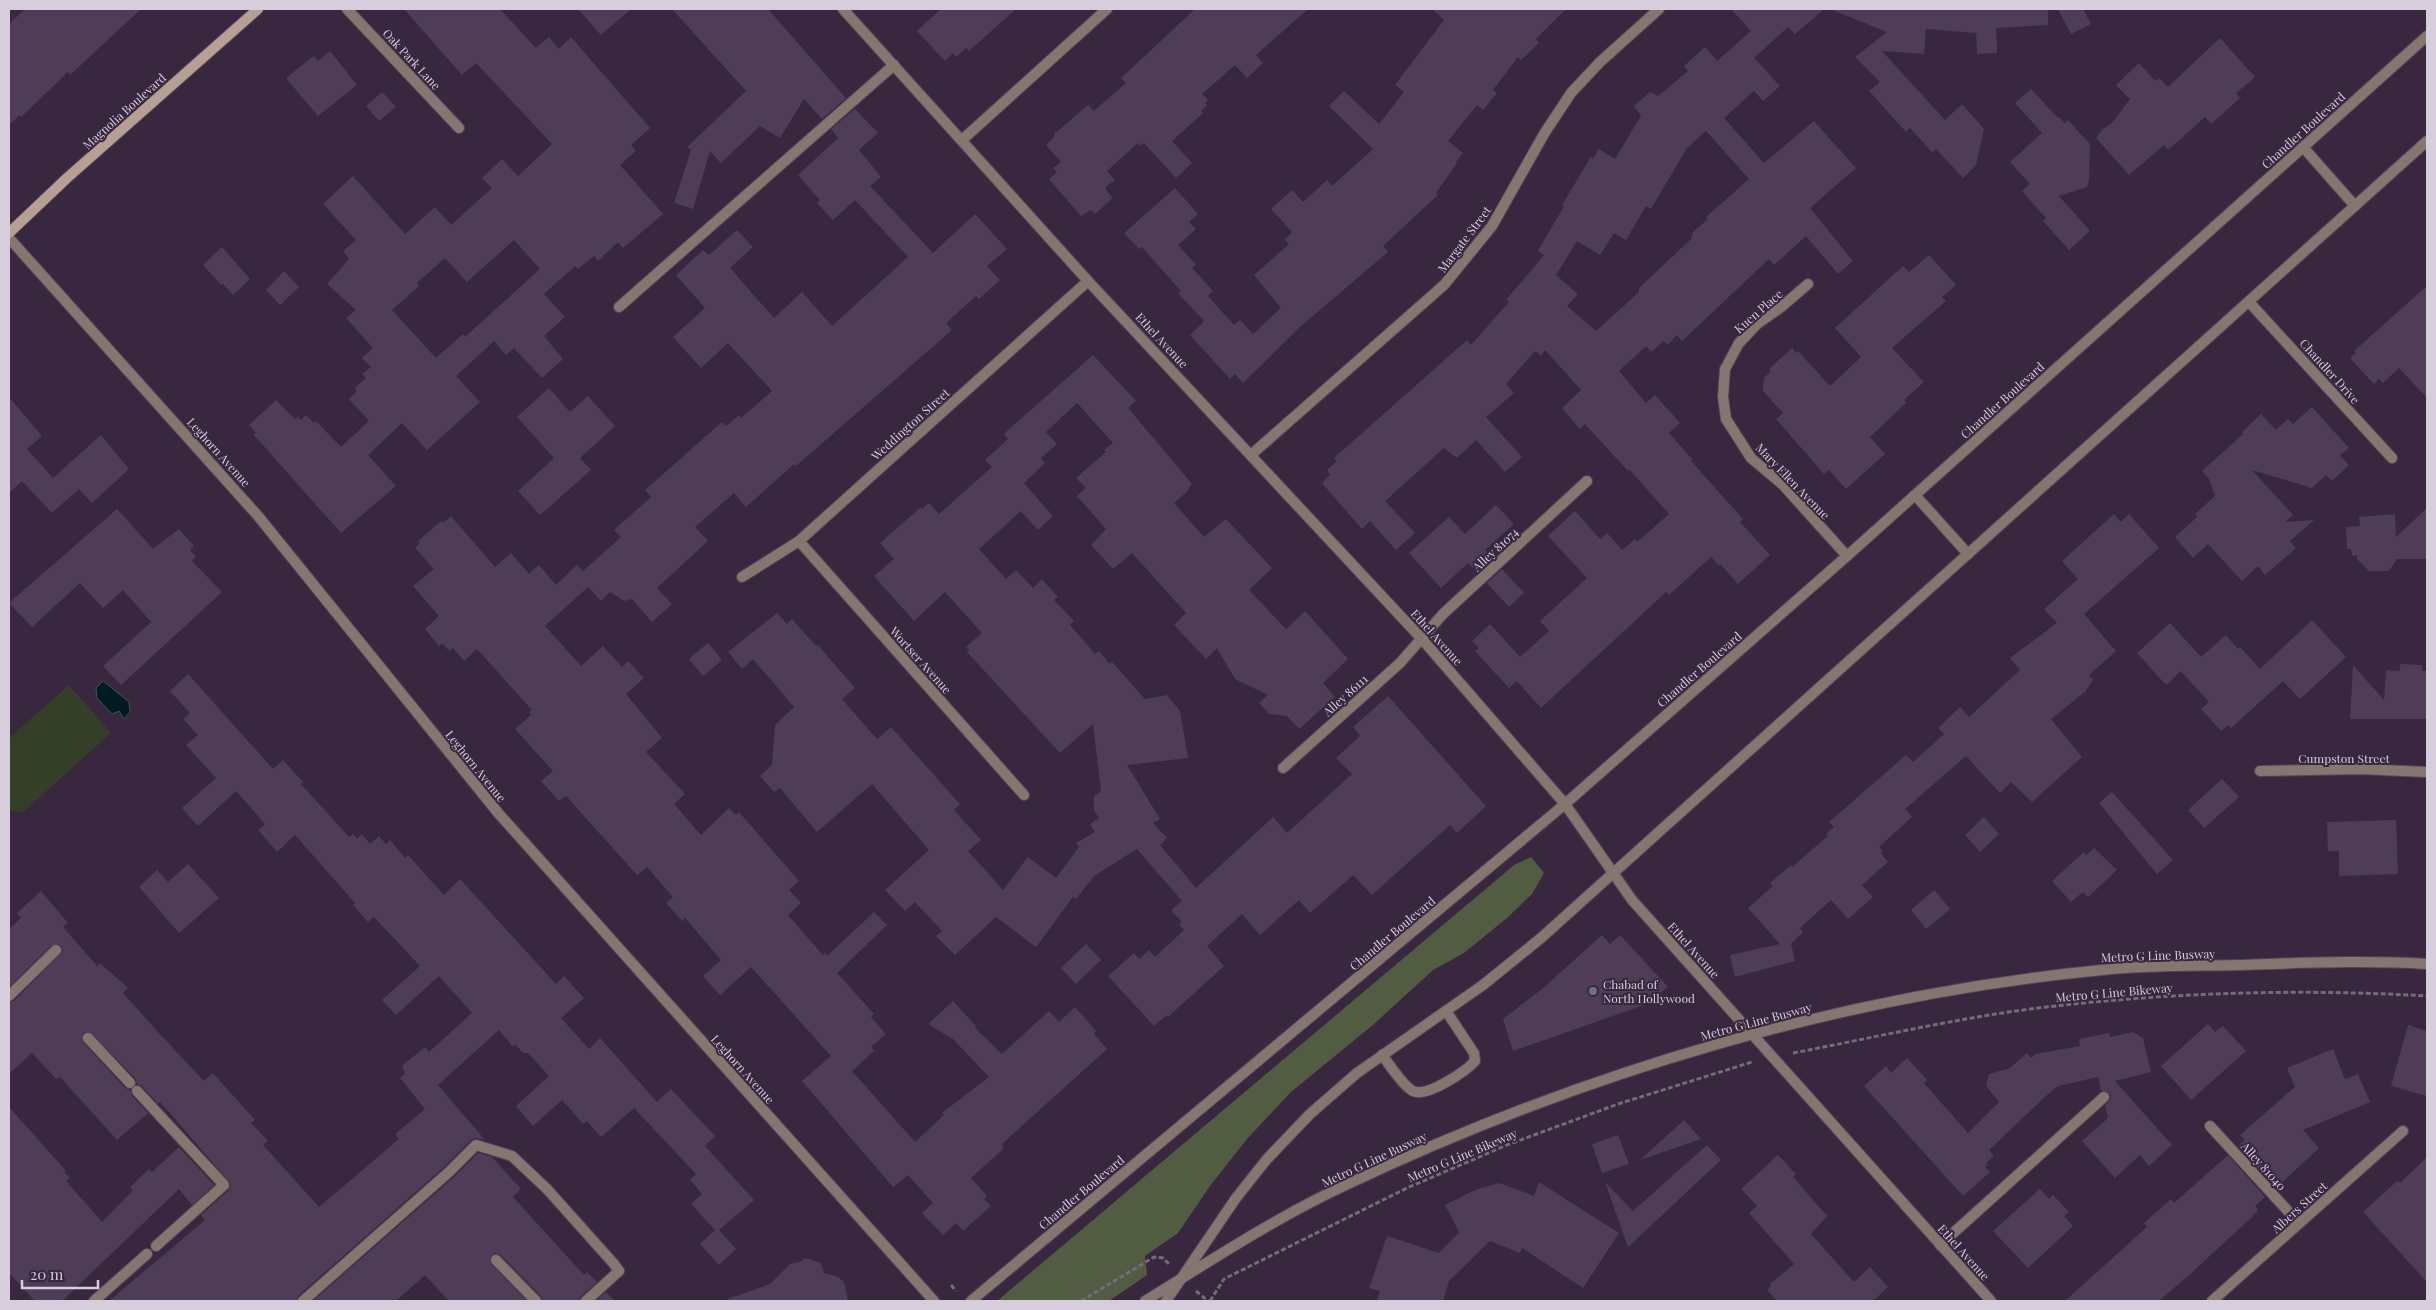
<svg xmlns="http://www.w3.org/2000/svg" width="2436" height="1310" font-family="'Playfair Display',serif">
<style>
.green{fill:#353f27}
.forest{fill:#515c42}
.water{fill:#011c21;stroke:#415159}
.building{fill:#4f3d57;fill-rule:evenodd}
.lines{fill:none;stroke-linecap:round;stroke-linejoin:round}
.service-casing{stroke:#55455b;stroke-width:12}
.minor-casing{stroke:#55455b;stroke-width:12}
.tertiary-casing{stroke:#55455b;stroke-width:12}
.secondary-casing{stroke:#55455b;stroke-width:12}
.path{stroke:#77697e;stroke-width:3;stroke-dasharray:5 2.5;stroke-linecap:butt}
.service{stroke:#867670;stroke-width:10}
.minor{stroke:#867670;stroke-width:10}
.tertiary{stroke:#867670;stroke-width:10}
.secondary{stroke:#b79f94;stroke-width:10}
.worship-dot{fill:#6b7280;stroke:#38273f;stroke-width:2}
.labels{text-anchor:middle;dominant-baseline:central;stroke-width:4;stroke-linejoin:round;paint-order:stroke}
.street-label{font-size:12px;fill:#d7cddc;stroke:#38273f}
.poi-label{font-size:12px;fill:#d7cddc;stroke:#38273f;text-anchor:start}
</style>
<rect width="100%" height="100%" fill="#38273f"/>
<polygon class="green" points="69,685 111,733 23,812 9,811 9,738"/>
<polygon class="forest" points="1531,857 1544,873 1532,894 1507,918 1464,953 1433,970 1374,1024 1291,1092 1247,1139 1210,1186 1178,1233 1145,1256 1147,1275 1109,1301 997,1301 1514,865"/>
<polygon class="water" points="103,681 129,702 130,712 124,719 119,711 112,714 97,698 96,688"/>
<g class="building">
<polygon points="25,9 141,9 70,75 68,72 21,117 20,115 9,125 9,24"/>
<path d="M404,9H500L536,48L549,37L559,49L571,37L650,128L631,145L636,151L620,165L663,214L623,248L618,242L598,261L594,256L578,269L575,266L544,294L565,317L544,336L563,359L542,378L514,348L506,355L494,341L456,376L480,402L427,450L402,423L368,455L396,486L341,533L254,435L256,433L249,425L276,400L295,419L298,417L301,420L306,415L314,423L316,421L341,447L369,421L349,399L357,391L355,388L366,378L362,374L371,367L362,358L373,348L346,318L356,310L327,284L349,259L343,251L356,240L323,204L353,176L405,234L435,207L451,225L492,188L482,178L502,159L518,176L552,144L476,63L462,75ZM514,240L540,269L465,337L463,334L436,358L392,310L419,286L417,283L445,258L467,282Z"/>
<polygon points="578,9 631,9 601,35"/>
<polygon points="672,9 768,9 846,98 822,119 804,99 780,138 760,126 721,163 710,151 693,209 674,203 691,150 687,147 746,91"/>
<polygon points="941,9 1016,9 969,51 966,48 956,57 953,53 945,61 917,31"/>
<polygon points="1195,9 1308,9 1256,55 1263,63 1247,78 1235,65 1202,94 1208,100 1205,103 1207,105 1201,111 1203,113 1172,141 1192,163 1176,178 1144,143 1140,146 1138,143 1107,171 1115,180 1106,187 1106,190 1113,198 1095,214 1091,210 1081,216 1049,179 1057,172 1053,168 1061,162 1046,145 1055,136 1054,134 1088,105 1094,111 1126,83 1121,78"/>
<polygon points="1432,9 1566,9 1536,39 1539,43 1521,60 1518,57 1493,90 1497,93 1483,110 1477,105 1448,141 1463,153 1456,162 1457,163 1436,193 1438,195 1383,246 1388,252 1300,327 1243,383 1235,374 1230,379 1190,335 1204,321 1178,293 1181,291 1142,247 1139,249 1124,233 1175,188 1198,214 1189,222 1196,229 1178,245 1196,265 1192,268 1213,291 1208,296 1234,325 1240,320 1253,334 1281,308 1254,275 1289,244 1285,240 1292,232 1271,209 1292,190 1303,202 1327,180 1332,186 1373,149 1329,106 1344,91 1379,124 1404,92 1395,85 1444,20"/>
<path d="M1731,9H1824L1795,34L1788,27L1754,58L1780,86L1763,101L1754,91L1724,118L1764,163L1814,121L1856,168L1810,208L1853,261L1838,274L1806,236L1774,265L1769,259L1682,341L1677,335L1667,345L1664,341L1651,352L1646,346L1619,371L1646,403L1655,395L1680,423L1669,433L1692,459L1691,461L1743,519L1740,522L1770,555L1738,584L1720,564L1719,566L1711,557L1669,595L1666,592L1541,708L1517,681L1509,688L1475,651L1479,648L1472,641L1490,624L1520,657L1549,631L1540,621L1587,578L1548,536L1575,511L1600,539L1607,533L1622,550L1635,539L1637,542L1669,514L1629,469L1628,471L1585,424L1580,429L1562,408L1581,390L1545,350L1541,356L1535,351L1506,384L1514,393L1486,417L1522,457L1505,472L1476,440L1457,458L1444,448L1385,501L1415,533L1396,550L1370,521L1362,529L1322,483L1330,475L1327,470L1337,461L1334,458L1467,340L1471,345L1509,302L1506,300L1544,255L1538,251L1564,206L1562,205L1591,157L1593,159L1599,149L1615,159L1641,116L1634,106L1650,92L1658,96L1688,71L1684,66L1705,47L1717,61L1751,31ZM1706,131L1749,179L1706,217L1708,219L1693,232L1691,239L1639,288V292L1596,331L1567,306L1578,294L1556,275L1577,241L1600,255L1614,233L1626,240L1646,206L1651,209L1687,148Z"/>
<polygon points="1830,9 2048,9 2048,25 1996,28 1997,53 1977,54 1976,33 1926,29 1924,54 1882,51 1945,120 1962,104 1984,129 1976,165 1963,178 1936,149 1932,152 1910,128 1906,132 1869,91 1880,82 1855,57 1887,32"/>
<polygon points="2058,9 2083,9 2091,24 2071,34"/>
<polygon points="2220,38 2255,77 2236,93 2240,98 2211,124 2205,117 2168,150 2164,145 2129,175 2096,138 2103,129 2112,123 2130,99 2116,85 2139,63 2155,81 2159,78 2168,87"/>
<polygon points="330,51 357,85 318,116 286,78 314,56 318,61"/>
<polygon points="2031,89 2058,118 2059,117 2065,123 2068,120 2090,144 2089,181 2087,187 2059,196 2090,231 2069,250 2043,221 2046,218 2022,191 2030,184 2010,162 2042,133 2015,103"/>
<polygon points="382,92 396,107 379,121 366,106"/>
<polygon points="855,109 878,133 859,150 881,177 870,186 933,253 975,214 1007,249 987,266 1000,280 979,299 976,296 946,323 952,330 796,466 794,464 746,507 734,493 695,527 708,541 657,588 672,604 652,622 632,599 624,601 610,592 601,601 588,587 545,626 581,666 603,646 622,667 628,661 644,678 626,694 662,738 646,752 685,794 674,804 701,835 729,808 736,815 739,812 799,881 789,890 801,903 788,915 823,955 825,953 827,956 874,912 887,925 837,973 874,1014 871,1017 886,1034 871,1047 874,1051 852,1071 915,1142 944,1115 942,1113 989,1077 953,1039 928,1024 953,1001 976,1026 975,1028 1002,1054 1049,1011 1059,1022 1075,1007 1096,1031 1094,1034 1107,1049 1002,1144 1004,1148 971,1178 987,1196 984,1199 991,1206 963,1231 956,1223 943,1235 922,1213 933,1203 908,1175 893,1187 802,1081 831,1056 751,967 720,995 703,976 721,960 685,918 682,921 666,903 673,897 647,867 637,875 566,796 559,801 541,781 553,771 515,729 531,715 529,712 532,710 477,649 464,661 453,648 449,651 443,644 439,646 425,629 439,616 413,586 434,569 415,548 420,543 418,541 441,521 443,523 451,516 495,567 511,553 529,574 539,565 556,585 577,565 583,571 621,537 614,530 651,497 645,490 722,422 726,426 739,415 741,418 772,391 728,343 701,368 673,337 705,308 676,275 703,250 709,255 737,230 753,247 730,268 774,318 802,292 832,326 908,257 855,200 833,220 817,203 820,200 798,175 838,138 831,129"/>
<polygon points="222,247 250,279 233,295 223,284 221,285 203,265"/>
<polygon points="1929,255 1956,285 1942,297 1946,301 1892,348 1924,382 1904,400 1906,403 1870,437 1885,454 1846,489 1829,470 1824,474 1776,419 1783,413 1763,391 1764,378 1771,371 1769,369 1792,348 1796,353 1798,351 1830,386 1861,357 1835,328 1903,266 1909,272"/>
<polygon points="284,271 299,287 280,305 266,290"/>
<polygon points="2427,286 2427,398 2399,368 2383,383 2379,379 2374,384 2350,358 2356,353 2354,351"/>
<polygon points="1093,355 1136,401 1128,408 1192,484 1188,488 1189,490 1174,503 1204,537 1226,519 1272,568 1249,590 1286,629 1305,611 1348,659 1323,683 1335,697 1299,729 1287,716 1269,714 1259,703 1268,695 1235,679 1217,648 1206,659 1174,625 1186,613 1132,553 1113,569 1091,545 1106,529 1077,496 1086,488 1076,478 1106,452 1104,450 1113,443 1077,403 1046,432 1057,444 1041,458 1045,463 1024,483 1053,516 1038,530 1021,511 979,549 1006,579 1016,570 1033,588 1042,579 1058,597 1054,600 1074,621 1070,625 1095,654 1099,651 1110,664 1112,662 1145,699 1167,695 1180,711 1188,758 1127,765 1160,819 1153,823 1167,838 1160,845 1196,888 1273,817 1287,833 1352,774 1336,758 1360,736 1353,727 1388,696 1486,806 1457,833 1450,825 1372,895 1353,875 1310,913 1299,900 1260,935 1242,914 1207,946 1224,966 1168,1017 1167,1015 1154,1026 1108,976 1134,953 1139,959 1149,950 1155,957 1184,930 1179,924 1182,922 1171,910 1182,901 1137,849 1094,876 1076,899 1073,897 1036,947 996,917 955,955 936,936 942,931 915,902 905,911 885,890 929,850 872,784 817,832 780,788 774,792 760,776 772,765 775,725 794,707 753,659 742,669 728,652 777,613 787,624 792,619 816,646 818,645 855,688 842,699 877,739 891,727 960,804 954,810 981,840 968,851 1003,890 1028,857 1056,878 1079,847 1076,843 1095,832 1090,824 1099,818 1094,810 1094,796 1101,791 1093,724 1060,753 967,652 969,650 966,647 982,633 945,592 914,621 874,576 894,559 880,543 921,507 922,509 929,503 939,514 992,467 985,460 1008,439 1004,435 1007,431"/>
<polygon points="549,388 570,412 588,396 615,426 580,458 591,470 540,515 518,491 554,458 517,417"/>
<polygon points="9,397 42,436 27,449 53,478 101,435 129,469 92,503 79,489 52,513 22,481 9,493"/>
<polygon points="2312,407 2349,448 2340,455 2349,465 2332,481 2326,475 2312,488 2252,470 2293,515 2285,522 2314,520 2290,541 2296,548 2265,575 2258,566 2242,581 2208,544 2193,558 2175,537 2197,517 2195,514 2215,496 2209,479 2202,471 2243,434 2242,432 2261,414 2276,430 2288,419 2293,424"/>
<polygon points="1496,505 1514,524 1485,550 1493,559 1478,573 1468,563 1441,588 1409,553 1449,517 1465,534"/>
<polygon points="2427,508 2427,559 2397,559 2389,571 2369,571 2357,559 2357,555 2352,556 2351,549 2347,549 2346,527 2360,526 2359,517 2395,514 2396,537"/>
<polygon points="117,509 153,549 179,529 194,546 190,550 196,557 192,561 222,592 121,685 103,666 151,622 123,590 103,608 80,583 32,627 9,603"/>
<polygon points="2114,514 2121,522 2129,514 2159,548 2084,614 2116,651 2089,675 2093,680 2085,692 2051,719 2082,757 2032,802 2011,782 2000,793 1966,756 1905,809 1912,817 1879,847 1883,851 1881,853 1888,862 1862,885 1873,897 1848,919 1831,900 1800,928 1803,932 1791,944 1795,961 1735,977 1730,955 1780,944 1748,908 1773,886 1770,883 1791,865 1792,867 1828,836 1826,834 1834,827 1829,822 1906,755 1913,762 1944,734 1938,728 1960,707 1969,717 2020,670 2010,658 2057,623 2044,609 2078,579 2062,561"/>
<polygon points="1502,569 1524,593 1509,607 1487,583"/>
<polygon points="2312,620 2346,657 2300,699 2283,681 2231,728 2228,725 2221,731 2201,709 2209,702 2181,671 2166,685 2137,653 2170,623 2201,657 2226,635 2238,649 2240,647 2260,669"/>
<polygon points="708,643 722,660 703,676 689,659"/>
<polygon points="2400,664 2422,665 2422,671 2427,671 2427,719 2350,719 2353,665 2384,700 2386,670 2400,671"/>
<polygon points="188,674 273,769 283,760 303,782 301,784 349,837 353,834 357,839 362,834 370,844 379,836 386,844 390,840 405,858 408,855 444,895 460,879 556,984 564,976 584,998 561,1018 589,1049 600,1038 657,1102 671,1089 715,1136 705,1146 754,1200 719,1230 736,1249 719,1265 700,1244 715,1230 691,1204 702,1194 690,1180 696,1174 634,1108 601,1137 587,1121 583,1124 562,1100 533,1126 516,1106 549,1076 528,1053 523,1053 516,1045 512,1046 499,1030 438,1085 485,1140 475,1138 471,1140 444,1167 298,1296 296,1301 109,1301 205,1220 201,1215 229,1190 231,1184 176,1120 160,1102 158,1104 142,1086 137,1084 135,1078 90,1032 83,1033 83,1042 125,1088 130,1090 132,1096 148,1113 117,1140 60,1077 56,1079 32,1053 9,1074 9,1003 14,1001 63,951 61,945 52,945 9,987 9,929 21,918 17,913 41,891 68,923 63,927 97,966 100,963 128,988 123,993 158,1032 204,1081 213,1073 255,1120 251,1123 268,1141 263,1145 319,1207 399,1139 395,1134 425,1109 400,1078 405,1074 402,1066 425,1047 429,1052 472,1013 439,976 396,1015 382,1000 420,966 374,917 368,922 353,905 355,903 295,835 277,852 258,830 265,824 236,791 198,826 182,808 216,778 186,745 198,735 183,719 190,713 170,691"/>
<polygon points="2222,779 2239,797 2204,828 2188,810"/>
<polygon points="2112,792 2173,860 2157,874 2099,803"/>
<polygon points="1984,817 1999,834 1980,852 1965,835"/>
<polygon points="2396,820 2398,874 2339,876 2339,851 2328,851 2327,822"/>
<polygon points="2094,848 2117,870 2088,897 2083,892 2071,902 2052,881 2084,852 2086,855"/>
<polygon points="188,864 219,898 179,933 139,887 157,870 168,882"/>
<polygon points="1934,890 1950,909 1926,929 1911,910"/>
<polygon points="1602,935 1610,944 1620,935 1668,987 1647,1004 1513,1051 1503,1019 1542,989"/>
<polygon points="1086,944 1101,960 1076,984 1061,968"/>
<polygon points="2208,1024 2215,1032 2223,1026 2246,1051 2191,1100 2161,1066"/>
<polygon points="2408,1025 2427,1031 2427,1096 2391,1086"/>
<polygon points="2133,1032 2143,1038 2151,1072 2115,1081 2172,1145 2149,1166 2140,1155 2115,1178 2082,1141 2108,1118 2105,1106 2110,1100 2111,1095 2107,1091 2101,1091 2098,1077 2058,1086 2046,1096 1989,1150 1994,1156 1986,1163 1988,1165 1985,1167 1990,1172 1963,1196 1864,1086 1886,1066 1891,1073 1907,1058 1927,1080 1924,1083 1968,1133 1999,1102 1986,1086 1989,1074 2010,1068 2027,1053 2031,1058 2035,1054 2080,1046 2079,1039 2109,1033 2110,1037"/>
<polygon points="2333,1049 2345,1079 2358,1074 2370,1102 2303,1130 2319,1148 2276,1188 2238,1146 2245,1140 2240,1135 2295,1087 2287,1068"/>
<polygon points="9,1107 66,1171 64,1172 70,1178 66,1181 102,1222 133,1190 130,1187 149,1169 152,1172 179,1147 214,1185 192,1205 179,1189 62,1301 35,1301 9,1273"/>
<polygon points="1684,1120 1701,1139 1640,1160"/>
<polygon points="1618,1135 1629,1164 1602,1173 1592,1144"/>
<polygon points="1707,1145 1721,1160 1628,1247 1605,1182 1633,1211"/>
<polygon points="478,1153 492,1157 521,1189 513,1197 584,1275 587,1272 597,1282 581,1296 579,1301 543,1301 541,1296 501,1255 495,1253 490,1258 491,1264 527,1301 449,1301 425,1275 396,1301 313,1301 454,1177"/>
<polygon points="1778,1155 1796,1174 1793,1177 1827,1216 1811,1234 1854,1282 1870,1267 1888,1287 1873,1301 1777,1301 1767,1290 1771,1286 1770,1284 1794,1264 1749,1213 1757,1206 1741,1189"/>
<polygon points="2228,1155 2265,1197 2255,1206 2258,1210 2251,1218 2188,1276 2159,1301 2065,1301 2147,1227 2144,1223 2171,1199 2174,1203"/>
<polygon points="2427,1157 2427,1282 2363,1212 2397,1181 2400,1183"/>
<polygon points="1539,1182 1619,1233 1583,1288 1522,1248 1520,1253 1490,1241 1449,1281 1443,1301 1377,1301 1380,1291 1369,1288 1387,1236 1439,1253 1459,1232 1445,1205 1475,1190 1499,1183 1534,1196"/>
<polygon points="2040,1189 2049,1199 2053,1195 2069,1212 2064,1216 2073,1226 2028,1268 1993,1231"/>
<polygon points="805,1258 821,1263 824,1273 838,1277 844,1282 848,1301 729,1301 728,1299 770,1284 790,1264 802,1261"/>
<polygon points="606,1292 615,1301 596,1301"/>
</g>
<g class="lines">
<g class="service-casing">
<g id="service">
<polyline points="619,307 894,65"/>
<polyline points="1283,768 1400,663 1443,614 1587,481"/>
<polyline points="9,996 56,950"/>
<polyline points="88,1038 130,1083"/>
<path d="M1382,1055C1389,1064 1403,1086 1413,1091C1427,1098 1466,1071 1475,1061L1474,1053L1446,1011"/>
<polyline points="137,1091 224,1185 156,1246"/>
<polyline points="2210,1126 2299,1223"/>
<polyline points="1940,1245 2104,1097"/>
<polyline points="496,1260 536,1301"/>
<polyline points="94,1301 147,1254"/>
<polyline points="303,1301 449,1172 476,1145 512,1156 547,1189 614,1264 619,1271 586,1301"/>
<path d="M1145,1301C1212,1260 1278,1216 1350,1183C1585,1072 1843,995 2102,970C2147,965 2193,966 2238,965C2301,963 2364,960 2427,964"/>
</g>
</g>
<g class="minor-casing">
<g id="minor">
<polyline points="347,9 459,128"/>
<polyline points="843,9 1088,281 1421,638 1565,804 1632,900 1991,1301"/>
<polyline points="962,140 1107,9"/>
<polyline points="9,238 258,516 499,814 934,1301"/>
<polyline points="1808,284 1780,308 1757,324 1739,343 1725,369 1723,397 1726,419 1751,458 1783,485 1847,556"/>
<polyline points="2249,302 2392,458"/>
<polyline points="1252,454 1444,285 1492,226 1544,134 1571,93 1600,62 1659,9"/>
<polyline points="799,541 1024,795"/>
<polyline points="742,577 799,541 1088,281"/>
<polyline points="2260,771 2360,769 2427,772"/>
<polyline points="2212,1301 2403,1131"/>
</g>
</g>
<g class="tertiary-casing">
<g id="tertiary">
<polyline points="2303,147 2355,206"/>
<polyline points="1915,495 1968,554"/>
<polyline points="971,1301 1565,804 1847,556 2427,36"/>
<polyline points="1166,1301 1236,1198 1267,1159 1310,1114 1357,1073 1483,985 1541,938 2427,141"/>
</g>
</g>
<g class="secondary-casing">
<polyline id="secondary" points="9,233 67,178 258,9"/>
</g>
<g class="path">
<path d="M1793,1053C1883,1036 1973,1014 2065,1005C2185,992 2307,989 2427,996"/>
<polyline points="951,1285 956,1291"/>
<polyline points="1196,1291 1208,1301"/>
<polyline points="1081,1301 1154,1257 1163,1258 1170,1265"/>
<polyline points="1210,1301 1224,1279 1407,1188 1507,1145 1618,1104 1752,1062"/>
</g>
<use href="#service" class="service"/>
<use href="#minor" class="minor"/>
<use href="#tertiary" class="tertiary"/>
<use href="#secondary" class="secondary"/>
</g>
<circle class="worship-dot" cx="1593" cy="991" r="5"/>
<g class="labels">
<g class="street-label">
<text transform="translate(412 59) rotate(47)">Oak Park Lane</text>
<text transform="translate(124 111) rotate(-42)">Magnolia Boulevard</text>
<text transform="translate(2303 130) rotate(-42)">Chandler Boulevard</text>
<text transform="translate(1464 239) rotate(-53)">Margate Street</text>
<text transform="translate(1758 311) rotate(-41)">Kuen Place</text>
<text transform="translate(1162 340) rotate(47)">Ethel Avenue</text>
<text transform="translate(2330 371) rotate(48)">Chandler Drive</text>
<text transform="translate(2002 400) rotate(-42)">Chandler Boulevard</text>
<text transform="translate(910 424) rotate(-42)">Weddington Street</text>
<text transform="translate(219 452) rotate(48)">Leghorn Avenue</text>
<text transform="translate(1793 481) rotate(46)">Mary Ellen Avenue</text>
<text transform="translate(1495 549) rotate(-43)">Alley 81074</text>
<text transform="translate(1437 637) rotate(48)">Ethel Avenue</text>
<text transform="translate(921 660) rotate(48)">Wortser Avenue</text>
<text transform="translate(1699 669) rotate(-41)">Chandler Boulevard</text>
<text transform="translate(1345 695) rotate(-42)">Alley 86111</text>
<text x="2344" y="758">Cumpston Street</text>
<text transform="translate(476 766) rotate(51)">Leghorn Avenue</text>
<text transform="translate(1392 933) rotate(-40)">Chandler Boulevard</text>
<text transform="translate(1694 950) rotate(48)">Ethel Avenue</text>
<text transform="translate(2158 955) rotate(-2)">Metro G Line Busway</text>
<text transform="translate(2114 992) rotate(-5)">Metro G Line Bikeway</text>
<text transform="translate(1756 1021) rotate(-15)">Metro G Line Busway</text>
<text transform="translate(743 1069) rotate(48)">Leghorn Avenue</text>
<text transform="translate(1462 1155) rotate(-23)">Metro G Line Bikeway</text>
<text transform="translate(1374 1159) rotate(-25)">Metro G Line Busway</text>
<text transform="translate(2264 1166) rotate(48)">Alley 81040</text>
<text transform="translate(1081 1192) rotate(-40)">Chandler Boulevard</text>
<text transform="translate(2299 1207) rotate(-42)">Albers Street</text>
<text transform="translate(1964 1252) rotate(48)">Ethel Avenue</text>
</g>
<g class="poi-label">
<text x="1603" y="984">Chabad of<tspan x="1603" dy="14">North Hollywood</tspan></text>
</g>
</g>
<rect width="2436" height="1310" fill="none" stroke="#d7cddc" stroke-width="20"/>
<path d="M22 1280v8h76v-8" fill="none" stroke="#d7cddc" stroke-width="2.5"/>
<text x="30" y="1280" font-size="15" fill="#d7cddc" stroke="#38273f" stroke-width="4" paint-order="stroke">20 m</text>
</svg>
